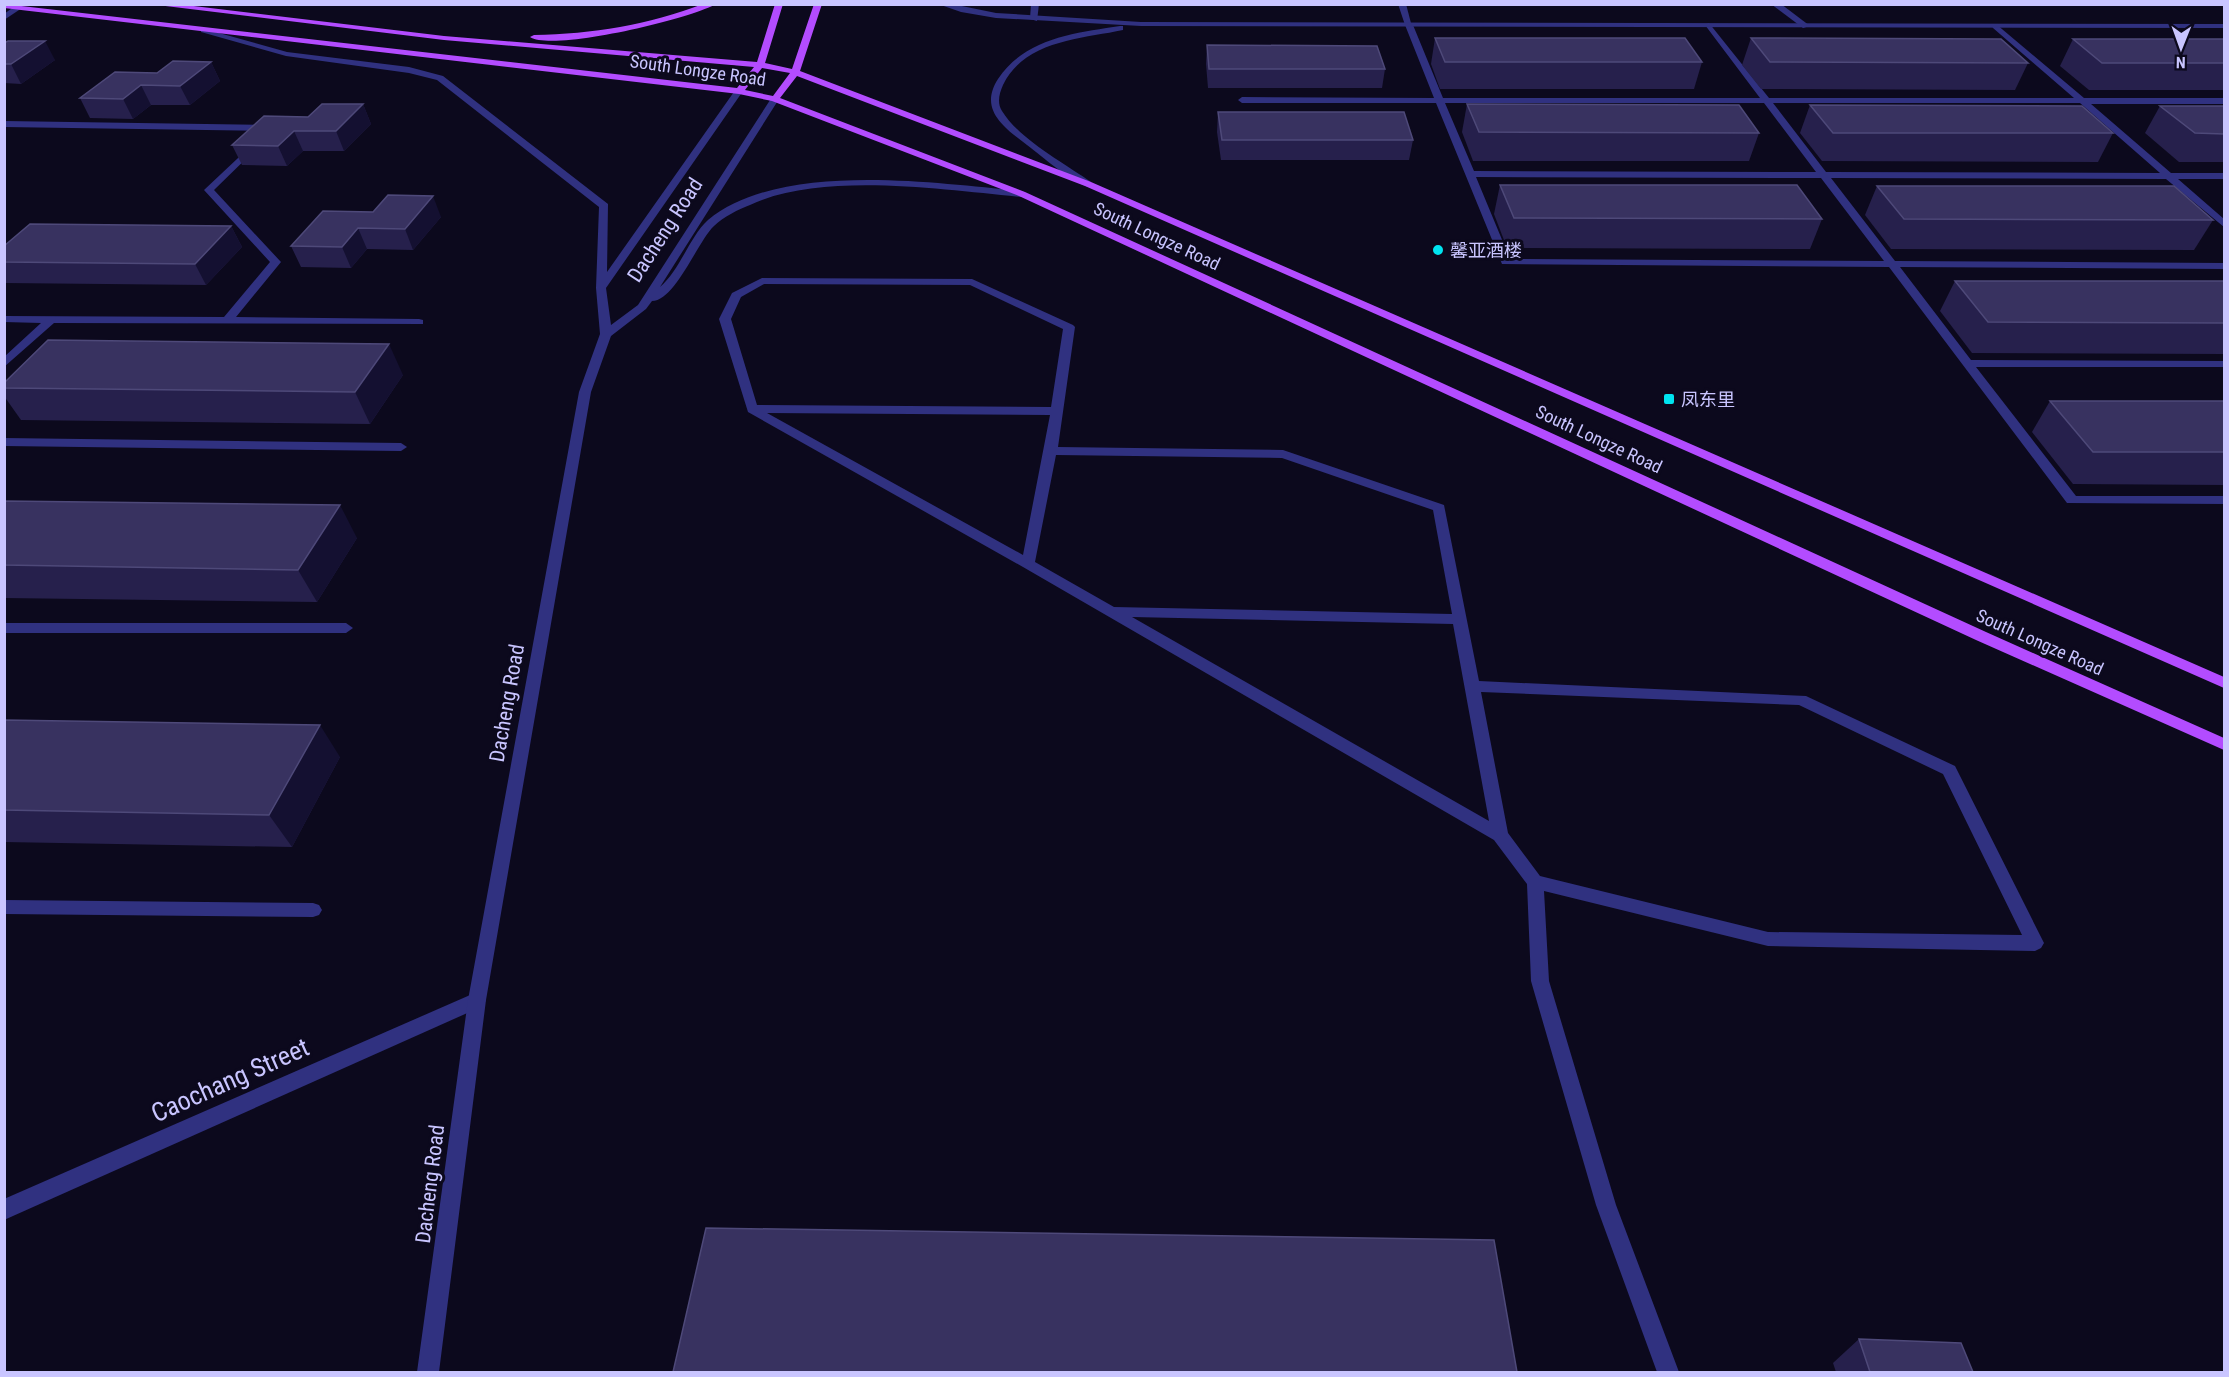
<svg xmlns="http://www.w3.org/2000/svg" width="2229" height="1377" font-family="'Roboto Condensed','Noto Sans SC',sans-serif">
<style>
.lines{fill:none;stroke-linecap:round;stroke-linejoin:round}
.service{fill:#303180;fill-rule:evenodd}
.minor{fill:#303180;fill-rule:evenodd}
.tertiary{fill:#303180;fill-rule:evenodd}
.primary{fill:#b34cff;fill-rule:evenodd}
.wall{fill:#26204c}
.shaded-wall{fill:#141031}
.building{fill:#383260;stroke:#4e4979;stroke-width:1.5}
.poi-dot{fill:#00e4f0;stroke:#0c091d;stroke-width:2}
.labels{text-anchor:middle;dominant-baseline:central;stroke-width:6;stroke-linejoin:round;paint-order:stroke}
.far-street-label{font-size:18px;fill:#c9c5ff;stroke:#0c091d}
.far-poi-label{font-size:18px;fill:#c9c5ff;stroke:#0c091d;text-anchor:start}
.street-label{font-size:21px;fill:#c9c5ff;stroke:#0c091d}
.near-street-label{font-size:26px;fill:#c9c5ff;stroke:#0c091d}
</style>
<rect width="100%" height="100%" fill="#0c091d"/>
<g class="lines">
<g class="service">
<polygon points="1031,4 1039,4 1037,21 1030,19"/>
<polygon points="1771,4 1781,4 1810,26 1803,28"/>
<path d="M1409,23L1413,25L1443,98H1760L1705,25L1709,23L1769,98H2074L1993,28L1992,26L1996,24L2084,98H2224V104H2091L2171,173H2224V179H2178L2224,219V227L2166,179L1831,178L1895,261L2224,263V269L1900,267L1971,360L2224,361V367H1976L2076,496H2224V504L2067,503L1889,267L1502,264L1436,103H1242L1238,100L1242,97L1434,98L1405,25ZM1445,103H1764L1816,172L1474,171ZM1773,103H2080L2160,173L1826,172ZM1476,177L1821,178L1884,261L1510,259Z"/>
<polygon points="4,121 270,125 275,128 270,131 4,127"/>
<polygon points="254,143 259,146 257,148 214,190 281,262 236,317 419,319 423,320 423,324 54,323 4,367 4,357 41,323 4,322 4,316 224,317 270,262 204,190"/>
<path d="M762,278L972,279L1073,325L1075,327L1058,447L1283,450L1444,505L1479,681L1806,696L1955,766L2044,943L2041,948L2035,951L1768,946L1544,891L1549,981L1616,1205L1679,1372H1657L1596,1205L1531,981L1527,884L1494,840L1023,567L748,412L719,319L732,293ZM764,284L970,285L1063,329L1051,407L757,405L731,319L741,297ZM767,413L1050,415L1023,555ZM1056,455L1282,458L1433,510L1452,614L1114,607L1035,562ZM1132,617L1453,624L1489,821ZM1481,692L1799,705L1943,774L2022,935L1768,932L1540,876L1508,833Z"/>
<polygon points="4,438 401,443 407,447 401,451 4,446"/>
<polygon points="4,623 346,623 353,628 346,633 4,633"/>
<polygon points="4,900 313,903 319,905 322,910 319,915 313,917 4,914"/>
</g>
<g class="minor">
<polygon points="1398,4 1406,4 1412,27 1405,25"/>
<polygon points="15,6 22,8 4,20 4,14"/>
<polygon points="477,992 483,994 486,1000 483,1006 4,1220 4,1199"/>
</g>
<g class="tertiary">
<polygon points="938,4 952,4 996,13 1141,22 2224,24 2224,28 1141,26 996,18 961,12"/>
<path d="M1120,26H1123V30C1081,39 1025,40 1003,85C999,94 997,103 1002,111C1019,139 1065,164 1091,182V186L1088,187C1069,180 1044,158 1027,145C1005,128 978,110 998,79C1025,38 1075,33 1120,26Z"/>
<path d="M201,28L287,52L409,67L443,76L608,204L607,272L736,89H742L743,91L606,288L611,325L638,305L772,97L779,99L660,287C680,270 690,236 708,220C781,160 935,183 1022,191L1027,194L1022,197C943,190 823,171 750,205C739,209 723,217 714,226C698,241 675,301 652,301L646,309L611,336L591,392L486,1000L439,1372H417L468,1000L579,392L600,334L596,288L599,207L437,80L409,73L286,56L201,32Z"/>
</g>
<g class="primary">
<path d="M4,4L737,88L754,67L444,40L149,4H177L444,36L757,62L775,4H783L765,63L792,69L814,4H822L800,71L1091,182L2224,677V688L1085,186L797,76L780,98L1025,192L1986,632L2224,738V750L1976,640L1019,196L772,101L739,94L4,8ZM762,68L790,73L773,96L745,90Z"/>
<path d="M703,4H716C690,19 553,52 530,37L534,35C593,34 648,25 703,4Z"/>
</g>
</g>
<g class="wall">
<polygon points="1435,38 1702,62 1694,89 1440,89 1431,64"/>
<polygon points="1751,38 2028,63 2015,90 1761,89 1742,65"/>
<polygon points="2073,39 2224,39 2224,90 2089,90 2060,66"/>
<polygon points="4,43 55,60 21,84 4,83"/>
<polygon points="1207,45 1385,69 1382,88 1208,88 1206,64"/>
<polygon points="211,62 220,81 190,105 151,105 133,119 90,118 80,98"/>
<polygon points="363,104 371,124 344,151 303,151 287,166 242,165 232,145 308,117"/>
<polygon points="1467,104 1759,133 1749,161 1473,161 1462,132"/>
<polygon points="1810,105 2113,133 2098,162 1822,161 1800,133"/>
<polygon points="2160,106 2224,106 2224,162 2179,162 2145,133"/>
<polygon points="1218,112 1413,140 1409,160 1221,160 1217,132"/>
<polygon points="1500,185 1822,219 1810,249 1507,248 1494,214"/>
<polygon points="1877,186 2213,220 2194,250 1891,249 1865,215"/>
<polygon points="323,211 441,217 413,250 367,249 351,268 301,267 291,246"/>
<polygon points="231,226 242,247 206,285 4,283 4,246"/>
<polygon points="1955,281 2224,281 2224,354 1972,353 1940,311"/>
<polygon points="403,375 370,424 21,420 4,396 4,383"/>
<polygon points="2050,401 2224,401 2224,485 2073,484 2032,432"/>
<polygon points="4,501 357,538 317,602 4,598"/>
<polygon points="4,720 340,757 292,847 4,842"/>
<polygon points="1859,1339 1973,1372 1836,1372 1833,1363"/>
</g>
<g class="shaded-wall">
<polygon points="45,41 55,60 21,84 11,64"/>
<polygon points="211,62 220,81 190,105 180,86"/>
<polygon points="141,85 151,105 133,119 123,99"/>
<polygon points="363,104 371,124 344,151 336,131"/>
<polygon points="294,131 303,151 287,166 278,146"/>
<polygon points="433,196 441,217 413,250 405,229"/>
<polygon points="231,226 242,247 206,285 195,264"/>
<polygon points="358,228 367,249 351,268 342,247"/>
<polygon points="389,344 403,375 370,424 355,392"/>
<polygon points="340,505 357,538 317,602 298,570"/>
<polygon points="320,725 340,757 292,847 269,815"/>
</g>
<g class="building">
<polygon points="1435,38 1685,38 1702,62 1445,62"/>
<polygon points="1751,38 2001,39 2028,63 1770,62"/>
<polygon points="2073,39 2224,39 2224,63 2102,63"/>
<polygon points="8,41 45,41 11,64 4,64 4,43"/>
<polygon points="1207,45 1377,46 1385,69 1209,69"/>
<polygon points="173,61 211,62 180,86 141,85 123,99 80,98 115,72 157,73"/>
<polygon points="322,104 363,104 336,131 294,131 278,146 232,145 264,116 308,117"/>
<polygon points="1467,104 1739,105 1759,133 1479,132"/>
<polygon points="1810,105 2082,106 2113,133 1833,133"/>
<polygon points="2160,106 2224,106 2224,134 2195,133"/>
<polygon points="1218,112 1404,112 1413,140 1222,140"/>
<polygon points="1500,185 1797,185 1822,219 1514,218"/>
<polygon points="1877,186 2174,186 2213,220 1904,219"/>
<polygon points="388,195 433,196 405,229 358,228 342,247 291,246 323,211 373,212"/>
<polygon points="30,224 231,226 195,264 4,262 4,246"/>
<polygon points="1955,281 2224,281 2224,323 1988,322"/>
<polygon points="48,340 389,344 355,392 4,388 4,383"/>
<polygon points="2050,401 2224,401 2224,452 2093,452"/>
<polygon points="4,501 340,505 298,570 4,565"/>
<polygon points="4,720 320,725 269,815 4,810"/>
<polygon points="706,1228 1494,1240 1517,1372 673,1372"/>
<polygon points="1859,1339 1961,1343 1973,1372 1870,1372"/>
</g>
<g class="poi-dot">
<circle cx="1438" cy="250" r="6"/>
<rect x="1663" y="393" width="12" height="12" rx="3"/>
</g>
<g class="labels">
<g class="far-street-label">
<text transform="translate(698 70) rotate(8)">South Longze Road</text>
<text transform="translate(1157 236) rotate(25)">South Longze Road</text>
<text transform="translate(1599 439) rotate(25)">South Longze Road</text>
<text transform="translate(2040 642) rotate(24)">South Longze Road</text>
</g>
<g class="far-poi-label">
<text x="1450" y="250">馨亚酒楼</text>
<text x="1681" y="399">凤东里</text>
</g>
<g class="street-label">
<text transform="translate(665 230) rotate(-57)">Dacheng Road</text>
<text transform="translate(507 703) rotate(-80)">Dacheng Road</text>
<text transform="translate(430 1184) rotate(-83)">Dacheng Road</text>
</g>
<g class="near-street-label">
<text transform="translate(230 1080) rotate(-24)">Caochang Street</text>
</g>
</g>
<rect width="2229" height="1377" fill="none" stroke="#c9c5ff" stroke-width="12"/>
<g transform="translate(2181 48) rotate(181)" stroke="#0c091d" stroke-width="4.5" paint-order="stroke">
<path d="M0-4.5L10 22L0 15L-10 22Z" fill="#c9c5ff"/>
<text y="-9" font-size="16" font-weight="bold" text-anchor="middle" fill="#c9c5ff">N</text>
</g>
</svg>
